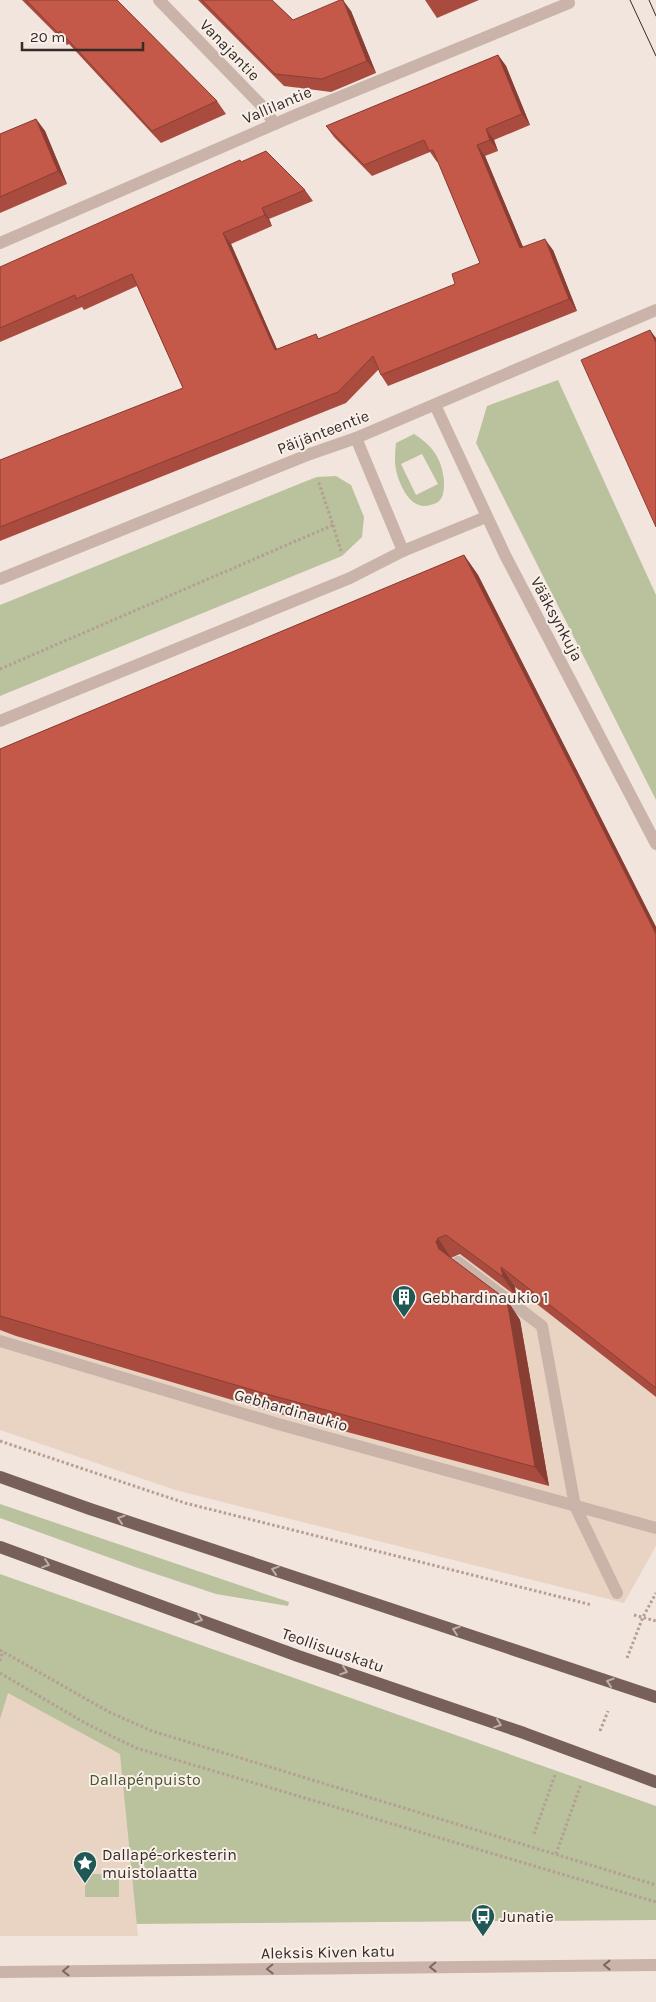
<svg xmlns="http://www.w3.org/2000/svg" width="656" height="2002" font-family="Karla,sans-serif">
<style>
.green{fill:#b9c19d;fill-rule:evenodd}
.plaza{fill:#e9d4c4;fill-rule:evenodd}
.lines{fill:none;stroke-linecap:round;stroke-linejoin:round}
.path{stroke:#b59e93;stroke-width:3;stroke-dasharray:2.5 2.5;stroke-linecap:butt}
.minor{stroke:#cab4a9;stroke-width:12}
.major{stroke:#78605a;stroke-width:12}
.tram{stroke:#372b29;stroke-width:1}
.wall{fill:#a94c3f}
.shaded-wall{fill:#893e33}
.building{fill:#c45849;stroke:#893e33}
.oneway{stroke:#bfafa9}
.oneway2{stroke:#796963}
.labels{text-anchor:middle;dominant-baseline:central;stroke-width:4;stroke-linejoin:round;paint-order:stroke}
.street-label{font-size:16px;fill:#372b29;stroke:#f9f0e9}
.poi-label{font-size:16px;fill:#372b29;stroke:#f9f0e9;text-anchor:start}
.park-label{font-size:16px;fill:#4b552d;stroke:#f9f0e9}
</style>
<rect width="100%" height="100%" fill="#f2e5dd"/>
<g class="green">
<polygon points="558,380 656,595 656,800 476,443 487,406"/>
<path d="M414,434C433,446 442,459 444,481C444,487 444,496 440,500C438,503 434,504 430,505C412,511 401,488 397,474C394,464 395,453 396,443ZM422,454L438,484L416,495L401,464Z"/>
<polygon points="336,476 351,485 364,517 362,537 342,556 0,696 0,605 304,482 317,477"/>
<polygon points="0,1504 289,1602 288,1606 216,1594 138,1568 0,1518"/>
<polygon points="0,1574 656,1806 656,1920 0,1925"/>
</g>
<g class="plaza">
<polygon points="462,1246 656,1397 656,1546 624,1603 175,1490 0,1430 0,1330 276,1412 446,1303"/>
<path d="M8,1693L120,1754L138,1936H0V1719ZM85,1874H119V1897H85Z"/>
</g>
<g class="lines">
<g class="path">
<polyline points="333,525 341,551"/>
<polyline points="0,669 333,525 318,480"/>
<polyline points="0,1441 185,1503 592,1605"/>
<polyline points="634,1615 656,1621"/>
<polyline points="0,1650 109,1712 152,1731 656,1885"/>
<polyline points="627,1658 643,1617 656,1593"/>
<polyline points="0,1661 3,1651"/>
<polyline points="0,1673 85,1723 136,1748 656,1902"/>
<polyline points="600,1731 608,1711"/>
<polyline points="534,1834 555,1775"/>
<polyline points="556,1854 581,1784"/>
</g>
<g class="minor">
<polyline points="159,0 261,105 275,124"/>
<polyline points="0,243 298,114 569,3"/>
<polyline points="435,405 505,555 656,844"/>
<polyline points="356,438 403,551"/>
<polyline points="0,579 310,454 356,438 656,310"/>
<polyline points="0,721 350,578 403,551 486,517"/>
<polyline points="458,1262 542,1326 575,1506 617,1593"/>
<polyline points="0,1341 278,1424 656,1528"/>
<polyline points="0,1972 656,1965"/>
</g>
<g class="major">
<polyline points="0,1477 90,1509 656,1697"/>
<polyline points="0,1547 298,1656 524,1733 656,1782"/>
</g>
<g class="tram">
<polyline points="630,0 656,56"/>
<polyline points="649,0 656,16"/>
</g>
</g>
<g class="wall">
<polygon points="22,0 117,0 217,101 226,114 161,143 69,44 67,45"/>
<polygon points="198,0 272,0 293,20 351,11 376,73 331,92 284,86"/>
<polygon points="425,0 479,0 437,18"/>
<polygon points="498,55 506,66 530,125 494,140 498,151 485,156 523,247 553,250 577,311 388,386 381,375 379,369 346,403 0,541 0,460 183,388 137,286 84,310 82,307 0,342 0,267 241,162 305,190 313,201 269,219 272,226 231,244 277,349 316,334 319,339 455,284 480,263 438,162 437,162 430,152 372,176 334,137 326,126"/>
<polygon points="36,119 45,131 67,184 0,213 0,134"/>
<polygon points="464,555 478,575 656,927 656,1397 515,1287 516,1296 460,1254 451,1258 507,1300 520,1320 549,1486 276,1413 16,1336 0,1330 0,749"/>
</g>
<g class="shaded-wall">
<polygon points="343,0 351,11 376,73 367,61"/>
<polygon points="498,55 506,66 530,125 522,114"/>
<polygon points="36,119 45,131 67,184 58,171"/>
<polygon points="486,129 494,140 498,151 490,140"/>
<polygon points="477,145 485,156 528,259 520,248"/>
<polygon points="262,208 269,219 272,226 265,215"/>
<polygon points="223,233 231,244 282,361 275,350"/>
<polygon points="545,239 553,250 577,311 569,299"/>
<polygon points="650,330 656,338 656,343"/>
<polygon points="464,555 478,575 656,927 656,934"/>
<polygon points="438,1238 451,1258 439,1249 436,1242"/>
<polygon points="501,1267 515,1287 516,1296 503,1277"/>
<polygon points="507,1300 520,1320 549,1486 535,1467"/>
</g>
<g class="building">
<polygon points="26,0 117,0 217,101 152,131 60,31 58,33"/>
<polygon points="202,0 272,0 293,20 340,0 343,0 367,61 322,79 275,74"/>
<polygon points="498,55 522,114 486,129 490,140 477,145 520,248 545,239 569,299 381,375 373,356 338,392 0,527 0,460 183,388 132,274 76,299 75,295 0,328 0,267 240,160 241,162 266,151 305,190 262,208 265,215 223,233 275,350 316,334 318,339 455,284 452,274 480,263 433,150 429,151 424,140 364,165 326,126"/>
<polygon points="36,119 58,171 0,197 0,134"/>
<polygon points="650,330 656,343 656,527 581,360"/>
<polygon points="464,555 656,934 656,1388 501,1267 503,1277 446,1235 438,1238 436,1242 439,1249 507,1300 535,1467 263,1393 0,1316 0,749"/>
</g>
<defs><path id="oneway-chevron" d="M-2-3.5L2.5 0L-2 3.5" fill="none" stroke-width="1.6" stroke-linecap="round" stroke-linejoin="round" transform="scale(1.25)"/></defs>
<g class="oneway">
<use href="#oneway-chevron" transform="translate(121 1519) rotate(-162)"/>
<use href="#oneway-chevron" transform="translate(46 1564) rotate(19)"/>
<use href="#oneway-chevron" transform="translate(275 1570) rotate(-162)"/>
<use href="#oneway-chevron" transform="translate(199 1619) rotate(20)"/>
<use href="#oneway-chevron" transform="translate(456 1630) rotate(-161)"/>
<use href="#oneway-chevron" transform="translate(344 1671) rotate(19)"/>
<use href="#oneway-chevron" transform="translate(610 1682) rotate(-162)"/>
<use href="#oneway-chevron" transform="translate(498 1724) rotate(19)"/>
</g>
<g class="oneway2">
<use href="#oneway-chevron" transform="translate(607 1965) rotate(180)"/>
<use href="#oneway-chevron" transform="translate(433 1967) rotate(179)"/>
<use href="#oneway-chevron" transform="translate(270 1969) rotate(179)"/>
<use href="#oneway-chevron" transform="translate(66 1971) rotate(179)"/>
</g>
<defs>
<g id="building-pin" transform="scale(1.25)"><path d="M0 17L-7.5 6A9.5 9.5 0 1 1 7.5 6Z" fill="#1f5855" stroke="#f9f0e9"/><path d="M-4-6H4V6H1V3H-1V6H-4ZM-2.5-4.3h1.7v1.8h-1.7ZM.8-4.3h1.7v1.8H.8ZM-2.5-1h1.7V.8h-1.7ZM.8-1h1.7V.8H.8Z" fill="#fff"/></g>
<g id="sight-pin" transform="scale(1.25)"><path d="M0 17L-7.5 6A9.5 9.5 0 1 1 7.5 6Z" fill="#1f5855" stroke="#f9f0e9"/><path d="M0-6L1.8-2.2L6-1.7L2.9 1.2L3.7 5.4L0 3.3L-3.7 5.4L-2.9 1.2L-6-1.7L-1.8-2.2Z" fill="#fff"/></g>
<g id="bus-pin" transform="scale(1.25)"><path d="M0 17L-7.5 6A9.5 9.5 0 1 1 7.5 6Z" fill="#1f5855" stroke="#f9f0e9"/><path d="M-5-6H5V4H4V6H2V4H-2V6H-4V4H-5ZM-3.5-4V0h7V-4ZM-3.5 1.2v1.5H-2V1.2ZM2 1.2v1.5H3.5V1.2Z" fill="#fff"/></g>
</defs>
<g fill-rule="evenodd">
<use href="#building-pin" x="404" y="1297"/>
<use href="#sight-pin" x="85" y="1863"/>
<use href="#bus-pin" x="483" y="1916"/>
</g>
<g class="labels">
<g class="street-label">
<text transform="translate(230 50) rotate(46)">Vanajantie</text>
<text transform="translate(277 105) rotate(-23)">Vallilantie</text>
<text transform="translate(323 432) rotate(-21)">Päijänteentie</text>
<text transform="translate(557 619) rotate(62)">Vääksynkuja</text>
<text transform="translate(291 1410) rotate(16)">Gebhardinaukio</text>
<text transform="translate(333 1650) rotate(19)">Teollisuuskatu</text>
<text transform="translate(328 1952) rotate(-1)">Aleksis Kiven katu</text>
</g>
<g class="poi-label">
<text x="422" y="1297">Gebhardinaukio 1</text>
<text x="102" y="1854">Dallapé-orkesterin<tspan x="102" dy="18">muistolaatta</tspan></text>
<text x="500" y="1916">Junatie</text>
</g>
<g class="park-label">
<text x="145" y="1779">Dallapénpuisto</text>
</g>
</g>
<path d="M22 42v8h121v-8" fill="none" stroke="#372b29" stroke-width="2.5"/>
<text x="30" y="42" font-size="15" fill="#372b29" stroke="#f9f0e9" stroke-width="4" paint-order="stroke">20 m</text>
</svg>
